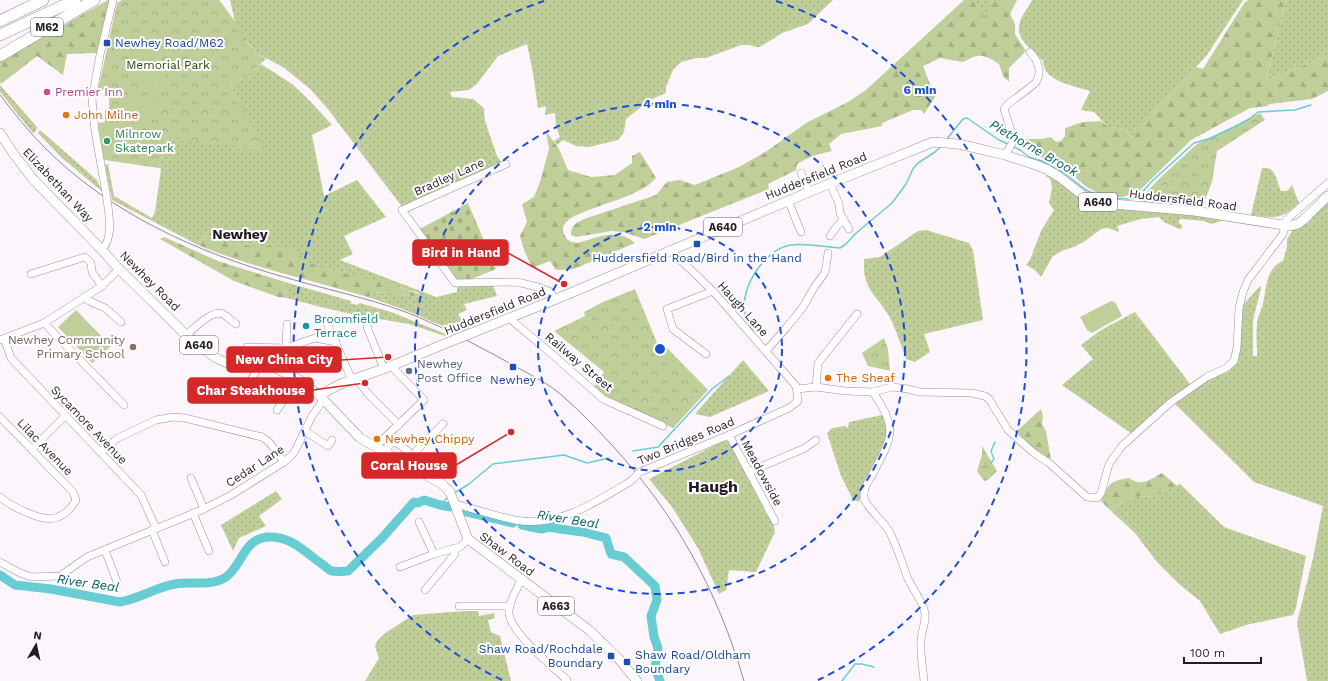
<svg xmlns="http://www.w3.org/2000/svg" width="1328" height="681" font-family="'Work Sans',sans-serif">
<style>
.grass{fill:url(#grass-dots)}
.forest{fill:url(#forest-firs)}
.wetland{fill:url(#wetland-marsh)}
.cemetery{fill:url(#cemetery-stones)}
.park{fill:url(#park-crowns)}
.pitch{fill:#c0ce9a}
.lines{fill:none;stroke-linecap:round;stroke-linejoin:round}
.stream{stroke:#67cdd3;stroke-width:1.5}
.river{stroke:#67cdd3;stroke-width:9}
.minor-casing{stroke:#a48aa2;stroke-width:8}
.major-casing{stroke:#a48aa2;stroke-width:10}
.highway-casing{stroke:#a48aa2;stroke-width:12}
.minor{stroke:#fff;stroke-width:7}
.major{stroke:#fff;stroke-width:9}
.highway{stroke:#fff;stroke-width:11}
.tram{stroke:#938b93;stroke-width:1}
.minor-bridge-casing{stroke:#a48aa2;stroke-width:8;stroke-linecap:butt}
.major-bridge-casing{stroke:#a48aa2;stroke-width:10;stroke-linecap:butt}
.minor-bridge{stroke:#fff;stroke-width:7}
.major-bridge{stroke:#fff;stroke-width:9}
.ring{fill:none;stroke:#1d4ed8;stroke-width:2;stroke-dasharray:7 5}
.transit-dot{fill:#1a4fb4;stroke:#fff;stroke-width:1.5}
.hotel-dot{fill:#d1479c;stroke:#fff;stroke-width:1.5}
.food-dot{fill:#e8710a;stroke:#fff;stroke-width:1.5}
.leisure-dot{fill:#2e9e5b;stroke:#fff;stroke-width:1.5}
.culture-dot{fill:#0f9aa8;stroke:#fff;stroke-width:1.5}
.education-dot{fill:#8d6e63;stroke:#fff;stroke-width:1.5}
.service-dot{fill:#5c6f8a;stroke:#fff;stroke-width:1.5}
.labels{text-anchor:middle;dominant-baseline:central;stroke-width:4;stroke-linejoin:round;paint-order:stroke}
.shield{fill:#fff;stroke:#675f66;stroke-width:1}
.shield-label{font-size:11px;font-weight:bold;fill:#261b25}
.transit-label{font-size:12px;fill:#164399;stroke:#fff;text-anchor:start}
.park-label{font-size:12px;fill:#36410c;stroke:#fff}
.hotel-label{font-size:12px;fill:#b23c85;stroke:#fff;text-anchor:start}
.food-label{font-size:12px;fill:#c56008;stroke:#fff;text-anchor:start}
.leisure-label{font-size:12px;fill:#27864d;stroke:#fff;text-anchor:start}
.street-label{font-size:12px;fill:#261b25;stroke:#fff}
.culture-label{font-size:12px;fill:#0d838f;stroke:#fff;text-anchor:start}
.education-label{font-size:12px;fill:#785e54;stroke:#fff;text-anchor:end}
.service-label{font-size:12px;fill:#4e5e75;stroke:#fff;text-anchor:start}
.water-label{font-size:13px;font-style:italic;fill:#005f63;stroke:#fff}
.quarter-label{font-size:14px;font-weight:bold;fill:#261b25;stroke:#fff}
.district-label{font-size:16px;font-weight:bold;fill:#261b25;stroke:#fff}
.centre{fill:#1d4ed8;stroke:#fff;stroke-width:2}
.ring-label{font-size:12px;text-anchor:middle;font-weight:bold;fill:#1d4ed8;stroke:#fff;stroke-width:4;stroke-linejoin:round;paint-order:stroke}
.leader{fill:none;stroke:#d62828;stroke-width:1.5}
.callout-dot{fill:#d62828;stroke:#fff;stroke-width:1.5}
.callout{fill:#d62828;stroke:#d62828;stroke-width:1.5}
.callout-label{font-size:13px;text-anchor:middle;font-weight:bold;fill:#fff}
</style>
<defs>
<pattern id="grass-dots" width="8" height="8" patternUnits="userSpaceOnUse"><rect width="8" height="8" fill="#c0ce9a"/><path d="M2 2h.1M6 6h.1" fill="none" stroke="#a5b085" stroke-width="1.8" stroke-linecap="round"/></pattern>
<pattern id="forest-firs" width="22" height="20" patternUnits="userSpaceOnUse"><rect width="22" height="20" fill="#c0ce9a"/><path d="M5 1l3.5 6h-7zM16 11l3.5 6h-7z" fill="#a5b085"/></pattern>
<pattern id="wetland-marsh" width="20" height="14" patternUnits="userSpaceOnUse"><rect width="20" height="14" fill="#c0ce9a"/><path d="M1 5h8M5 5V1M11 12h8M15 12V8" fill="none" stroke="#a5b085"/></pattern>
<pattern id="cemetery-stones" width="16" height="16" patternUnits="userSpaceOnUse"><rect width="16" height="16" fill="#c0ce9a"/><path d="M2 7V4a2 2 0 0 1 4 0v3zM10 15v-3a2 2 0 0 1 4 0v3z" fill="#a5b085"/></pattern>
<pattern id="park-crowns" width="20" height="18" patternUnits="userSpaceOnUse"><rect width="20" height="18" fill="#c0ce9a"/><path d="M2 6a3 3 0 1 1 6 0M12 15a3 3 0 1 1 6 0" fill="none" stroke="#a5b085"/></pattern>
</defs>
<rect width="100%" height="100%" fill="#fcf6fc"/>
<g class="grass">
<polygon points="230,0 833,0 808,24 782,33 760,47 756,47 749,45 741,45 706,58 697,58 681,62 673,70 666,87 666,93 650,100 626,119 624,132 618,140 589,147 576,146 563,140 557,145 554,141 560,137 556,127 555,113 545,115 546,106 538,108 533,73 527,44 498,56 477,84 469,90 450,92 452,97 473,99 484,108 485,121 497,156 502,163 403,208 327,108 310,89 283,67 258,54 243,37 235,22"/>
<polygon points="974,0 993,0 984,19"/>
<path d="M1032,0H1243L1207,55L1131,138L1125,129L1108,127L1094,112L1081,110L1090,91C1074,86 1043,81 1043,61C1033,50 1014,39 1020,22C1022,14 1029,7 1032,0Z"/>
<polygon points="1286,0 1328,0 1328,55 1269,80 1266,80"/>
<polygon points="261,64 292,84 310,101 332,125 312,135 324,196 357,180 386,217 344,236 353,254 340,260 436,297 457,292 457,287 493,285 497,296 464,304 467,310 458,314 469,329 457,332 405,310 368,297 374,293 389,292 418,297 419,293 382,282 356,277 313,265 267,246 245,246 229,243 223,240 205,235 198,245 112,200 105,165 108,164 114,196 152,218 155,212 161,169 159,168 166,138 151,133 264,150 230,84 249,74"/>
<polygon points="0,85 37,127 36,131 33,133 0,92"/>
<path d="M40,130L97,180C98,185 102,187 103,192L62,158L38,133Z"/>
<path d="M1262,168C1277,166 1276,181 1281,191H1287L1292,185L1299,203C1280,221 1274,218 1251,215Z"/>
<polygon points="1047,174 1089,204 1101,208 1144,208 1225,220 1211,224 1204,221 1181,219 1179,220 1179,223 1182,225 1182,228 1179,229 1164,222 1159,217 1141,219 1117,226 1119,232 1108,228 1101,229 1085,241 1074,247 1064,250 1053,256 1041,277 1035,270 1026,265 1030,260 1041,231 1054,210 1049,203 1052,188 1050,178 1046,177"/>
<path d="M1328,200V681H1307L1297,623L1313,558L1323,506L1254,482L1174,403L1208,380L1234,365L1238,360L1243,305L1260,286L1261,288L1253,320V356H1257C1257,346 1256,335 1257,325C1257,318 1260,313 1262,307C1267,291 1264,269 1283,261L1287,247V239L1293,230L1308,223Z"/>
<path d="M926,230L969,243L973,250L983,320L924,334L930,352L915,362L906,359C901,345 896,329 889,316C876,294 862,289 864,259L880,257L918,231Z"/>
<polygon points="285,282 351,301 350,303 357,305 360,303 391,312 448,335 445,336 409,324 355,315 317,306 287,298"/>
<polygon points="1135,312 1190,384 1132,434 1062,385 1093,359 1081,345 1101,330"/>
<polygon points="743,360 769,391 710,417 695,414"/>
<polygon points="882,415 884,416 887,430 886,441 864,483 859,502 853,500 841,476 827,433 832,428 845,426 848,428 849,422"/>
<polygon points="725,440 729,442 767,515 773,522 775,532 756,572 729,570 726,590 719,594 698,548 672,507 649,479"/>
<polygon points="1180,484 1224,527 1306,556 1296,608 1293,615 1246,625 1220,634 1200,601 1180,585 1157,562 1135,533 1111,511 1119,504 1133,497 1155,496"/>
<polygon points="276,491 282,499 259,516 266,526 239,538 233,551 221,525"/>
<polygon points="464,611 478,611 479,616 494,613 495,618 488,620 491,632 500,636 511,681 365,681 379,658 375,646 377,641 384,634 413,615"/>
</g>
<g class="forest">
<polygon points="108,0 111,0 97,53 67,54 63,75 37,56 1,84 0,82 0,62 3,60"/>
<path d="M964,0H974L984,18L993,0H1017L1010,14L1015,24V34L1026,51L1009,68V82L1003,76L999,64C983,54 980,53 963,62L940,58L923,66L935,97L924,114L921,110H913L882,123V126L841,134L829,144L832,151L812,156L797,164L796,170L768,184L769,189L644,239L623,232L612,231L576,237L571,235C571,225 576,223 584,219L656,195L667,182L680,180L695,185L739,167L767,151L806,123L848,102L866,90Z"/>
<polygon points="1249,0 1286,0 1266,80 1269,80 1328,55 1328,91 1312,99 1269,104 1268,106 1250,108 1191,140 1138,192 1123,197 1103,196 1087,187 1068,171 1014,143 1016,139 1042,139 1051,137 1056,142 1061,141 1065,136 1065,128 1083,122 1101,121 1108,127 1125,129 1131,138 1196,67 1203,69 1245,2"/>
<path d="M546,131L559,149L568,170L591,177L615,175L632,163V156L640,152L656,178C642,195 604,203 584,212C577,215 568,218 564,225C562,228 563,233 565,236C568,242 572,242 578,243C598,237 618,228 635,243L574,269L556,270L550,261L532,268L524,250L520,236L527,222L522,204L534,197L540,182L549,149Z"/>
<path d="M205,235L223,240L229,243L245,246H281L299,253L303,260C328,271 355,276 381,281C394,284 407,290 419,294L418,297L389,292L374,293L368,297C311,280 253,268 198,245Z"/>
<polygon points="164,237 218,261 285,282 287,298 278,297 234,281 160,239"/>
<path d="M1041,409L1043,416L1042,424L1046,431L1051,460C1038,452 1025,443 1017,431Z"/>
<path d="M1162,473L1177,486L1155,496L1133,497L1119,504L1111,511L1101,501C1108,484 1110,481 1129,478C1142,487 1149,480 1162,473Z"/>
</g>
<polygon class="wetland" points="982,446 997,471 988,480 984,481 977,471 982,455"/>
<polygon class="cemetery" points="468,203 496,269 464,282 454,282 418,230"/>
<g class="park">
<path d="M122,0H219C225,8 231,15 236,23C244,37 251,51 266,59L249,74L230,84L265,150L166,137L159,168L104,160L98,123L105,122V110H109V90H98L117,3Z"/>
<polygon points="1260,113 1265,120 1217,151 1212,182 1202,208 1142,202 1139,200 1161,177 1197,144"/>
<polygon points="635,289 660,350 667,348 708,390 673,428 603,395 593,388 604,372 554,331 585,316 584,312 603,302"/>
<polygon points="884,338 888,349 890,371 868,366 862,353"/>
</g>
<g class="pitch">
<polygon points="144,54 170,63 161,89 135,80"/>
<polygon points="131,94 158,103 148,129 121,120"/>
<polygon points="107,127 117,153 104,156 100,129"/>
<polygon points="1111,301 1115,302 1122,316 1092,333 1087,330 1080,317"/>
<polygon points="76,310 111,346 92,363 58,327"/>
</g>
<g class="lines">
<g class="stream">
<polyline points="946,140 963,119 967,118 999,140 1008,144"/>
<polyline points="1014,147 1020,150 1029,157 1042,161 1064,173 1086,190 1097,195 1109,198 1131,199 1140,195 1151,182 1194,143 1208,139 1233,128 1249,119 1258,112 1295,110 1311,105"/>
<path d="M754,333C751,327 746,320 745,313C739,288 766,248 791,245C805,243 826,247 840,248L845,245L855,234L892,203L906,184L913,169L918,163L935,152L941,146"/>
<polyline points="633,451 658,447 712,389 729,376"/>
<polyline points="991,463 994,459 991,451 995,442"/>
<polyline points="456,492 469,484 493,464 564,455 587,463 609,458"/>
<polyline points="440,505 447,498"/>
<polyline points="842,681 855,664 862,664 874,667"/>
</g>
<g class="river">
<polyline points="463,511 513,523"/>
<polyline points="522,525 541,529 550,527 560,529 583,532 606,538 611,554 624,557 655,586 657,600 651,616 654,637 658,648 655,668 660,681"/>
<path d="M0,575L15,585L51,589L120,602C139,599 156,587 175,584C191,581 211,587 226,577C243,565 243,538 269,537C291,536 306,553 322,564C325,566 329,570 332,571C337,572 343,571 348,571L382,538L414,502L418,503L424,500L440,505L450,507"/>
</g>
<g class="minor-casing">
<g id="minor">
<path d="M1005,155L1014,140L1004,109L1008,104C1013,100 1033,86 1036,82C1043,72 1037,59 1030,52"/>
<polyline points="506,164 402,210 455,283 517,282 538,287 551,292 554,300"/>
<polyline points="801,173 809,192"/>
<polyline points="830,183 839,204 840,213 849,229"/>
<polyline points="106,193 95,131 92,99 100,55 113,0"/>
<polyline points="788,200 801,232"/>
<polyline points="830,236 837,226 844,220"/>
<path d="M102,250C112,238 110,222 108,207"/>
<polyline points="31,274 85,257 91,263 92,272 102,286"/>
<polyline points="83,298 105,308 121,322"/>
<polyline points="509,318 553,355 603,399 663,426"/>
<polyline points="325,319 352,380"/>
<polyline points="44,323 124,405"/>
<polyline points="367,327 384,369"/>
<path d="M186,335C195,328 212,309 223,314C228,317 232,321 236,324"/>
<polyline points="4,339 11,358 141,495 156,528"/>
<polyline points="0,340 44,323 102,286 119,269"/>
<polyline points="247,347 286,348 315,338 336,342"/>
<polyline points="766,351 787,327 803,307 815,286 824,274 826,268 828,253"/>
<polyline points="706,354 673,329 667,309 713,291"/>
<polyline points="285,372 287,324"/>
<polyline points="356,379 370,396 399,425"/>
<polyline points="816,387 818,363 857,314"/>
<polyline points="245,389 257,370 259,365"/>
<polyline points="797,389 816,387 846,391 873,392 892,387 908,389 920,392 971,393 985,396 989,399 1008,430 1034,453 1049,463 1087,497 1097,498 1101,493 1109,464 1122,446 1171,402 1207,377 1226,368 1234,361 1237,348 1239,308 1243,292 1248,280 1283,234 1286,220 1328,183"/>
<path d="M873,392C898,430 893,436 872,475C868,481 863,489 864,497C864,505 884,522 889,531C897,546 902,563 908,579C913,589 920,598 924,609C928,620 921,630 921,641C920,654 923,668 924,681"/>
<polyline points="277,410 298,379"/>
<path d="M0,417L73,492L76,500C72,507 66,514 58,517C44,524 11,506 0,497"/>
<polyline points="305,431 328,446 332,440"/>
<polyline points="729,435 775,521"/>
<polyline points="376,446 424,400 391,366"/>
<polyline points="32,449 65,416"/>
<polyline points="384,451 394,441 408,451 400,461"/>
<polyline points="101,452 118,438 156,420 174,417 185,418 262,437 269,442 284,462"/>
<polyline points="404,463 443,424"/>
<polyline points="640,472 729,435 789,408 798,401 796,386 713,291 670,250"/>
<polyline points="749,472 805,448 816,440"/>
<polyline points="191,478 204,509"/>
<path d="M455,504C475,509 495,516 515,520C558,528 596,502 631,481"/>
<polyline points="193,513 209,551"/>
<polyline points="419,522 434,554"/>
<polyline points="152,530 165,562"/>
<polyline points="105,550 117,582"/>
<polyline points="0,562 18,572 31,577 60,576 87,557 204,509 231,495 284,462 292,455 296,449 312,416 324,399"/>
<polyline points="400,567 434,554 460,547 468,539"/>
<path d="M521,580C517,589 509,601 509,611C507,630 553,667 567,680L565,681"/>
<polyline points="425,590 455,554 455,548"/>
<polyline points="459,606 510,606"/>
</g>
</g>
<g class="major-casing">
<g id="major">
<polyline points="0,133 13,153 32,178 102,250 119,269 186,335 206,351 216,358 227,363 271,366 298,379 320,396 360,438 442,484 450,492 468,539 589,630 618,658 637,681"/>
<polyline points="477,331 554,300 809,192 933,142 958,144 980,149 1005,155 1036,165 1046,169 1058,176 1085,197 1102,203 1194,211 1289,226 1298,224 1303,220 1328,196"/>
<path d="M320,396C338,382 362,377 383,369C405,361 427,351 449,342"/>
</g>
</g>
<g class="highway-casing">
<g id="highway">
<polyline points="0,21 43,0"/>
<polyline points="0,35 75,0"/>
<polyline points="0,56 94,0"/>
</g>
</g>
<use href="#minor" class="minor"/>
<use href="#major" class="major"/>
<use href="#highway" class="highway"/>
<path class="tram" d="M0,95C14,113 29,132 45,148C110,213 196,252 284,277C324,289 364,297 403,311C438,324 470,342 502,359C521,370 541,379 558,392C577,408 594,426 611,444C676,515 717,589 744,681"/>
<g class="minor-bridge-casing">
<g id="minor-bridge">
<polyline points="106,193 108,207"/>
<polyline points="631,481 640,472"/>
</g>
</g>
<g class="major-bridge-casing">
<polyline id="major-bridge" points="449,342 477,331"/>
</g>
<use href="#minor-bridge" class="minor-bridge"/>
<use href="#major-bridge" class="major-bridge"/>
</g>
<g class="ring">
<circle cx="660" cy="349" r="122"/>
<circle cx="660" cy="349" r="245"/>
<path d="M502 680A367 367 0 0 1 544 1M776 1A367 367 0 0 1 818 680"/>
</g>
<g class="transit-dot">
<rect x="103" y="39" width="8" height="8" rx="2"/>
<rect x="693" y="240" width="8" height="8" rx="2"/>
<rect x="509" y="363" width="8" height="8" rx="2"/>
<rect x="607" y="652" width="8" height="8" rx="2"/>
<rect x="623" y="658" width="8" height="8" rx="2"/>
</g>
<circle class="hotel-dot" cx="47" cy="92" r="4"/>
<g class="food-dot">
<circle cx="66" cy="115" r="4"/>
<circle cx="828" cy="378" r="4"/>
<circle cx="377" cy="439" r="4"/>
</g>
<circle class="leisure-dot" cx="107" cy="141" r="4"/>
<circle class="culture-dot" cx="306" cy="326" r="4"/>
<circle class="education-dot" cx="133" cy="347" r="4"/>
<circle class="service-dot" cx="409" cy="371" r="4"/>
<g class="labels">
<g class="shield">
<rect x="31" y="18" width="32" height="18" rx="3"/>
<rect x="1079" y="193" width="38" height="18" rx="3"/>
<rect x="704" y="218" width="38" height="18" rx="3"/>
<rect x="180" y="336" width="38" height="18" rx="3"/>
<rect x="538" y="597" width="36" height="18" rx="3"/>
</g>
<g class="shield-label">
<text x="47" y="27">M62</text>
<text x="1098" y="202">A640</text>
<text x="723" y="227">A640</text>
<text x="199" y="345">A640</text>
<text x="556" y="606">A663</text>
</g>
<g class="transit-label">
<text x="115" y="43">Newhey Road/M62</text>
<text x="697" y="258" text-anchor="middle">Huddersfield Road/Bird in the Hand</text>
<text x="513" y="380" text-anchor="middle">Newhey</text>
<text x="603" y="649" text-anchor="end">Shaw Road/Rochdale<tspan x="603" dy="14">Boundary</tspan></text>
<text x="635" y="655">Shaw Road/Oldham<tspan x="635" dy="14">Boundary</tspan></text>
</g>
<g class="park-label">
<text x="168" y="65">Memorial Park</text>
</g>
<g class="hotel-label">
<text x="55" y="92">Premier Inn</text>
</g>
<g class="food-label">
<text x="74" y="115">John Milne</text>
<text x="836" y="378">The Sheaf</text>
<text x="385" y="439">Newhey Chippy</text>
</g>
<g class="leisure-label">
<text x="115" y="134">Milnrow<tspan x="115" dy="14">Skatepark</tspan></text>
</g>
<g class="street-label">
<text transform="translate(816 176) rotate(-22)">Huddersfield Road</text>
<text transform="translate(449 177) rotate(-24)">Bradley Lane</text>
<text transform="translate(58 185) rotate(47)">Elizabethan Way</text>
<text transform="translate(1183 200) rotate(7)">Huddersfield Road</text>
<text transform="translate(150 281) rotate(45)">Newhey Road</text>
<text transform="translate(743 309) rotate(48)">Haugh Lane</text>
<text transform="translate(495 311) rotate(-22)">Huddersfield Road</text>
<text transform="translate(579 362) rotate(40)">Railway Street</text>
<text transform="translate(89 425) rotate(46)">Sycamore Avenue</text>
<text transform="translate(686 441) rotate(-23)">Two Bridges Road</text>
<text transform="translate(45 447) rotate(46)">Lilac Avenue</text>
<text transform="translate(255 466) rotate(-33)">Cedar Lane</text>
<text transform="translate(762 473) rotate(62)">Meadowside</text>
<text transform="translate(507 554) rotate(37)">Shaw Road</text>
</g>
<g class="culture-label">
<text x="314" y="319">Broomfield<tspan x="314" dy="14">Terrace</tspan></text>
</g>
<g class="education-label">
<text x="125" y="340">Newhey Community<tspan x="125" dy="14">Primary School</tspan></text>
</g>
<g class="service-label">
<text x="417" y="364">Newhey<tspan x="417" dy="14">Post Office</tspan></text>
</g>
<g class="water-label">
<text transform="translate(1034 148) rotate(30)">Piethorne Brook</text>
<text transform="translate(568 519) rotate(9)">River Beal</text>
<text transform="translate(88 583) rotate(8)">River Beal</text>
</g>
<g class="quarter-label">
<text x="240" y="234">Newhey</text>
</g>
<g class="district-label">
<text x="713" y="486">Haugh</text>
</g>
</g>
<circle cx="660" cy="349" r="6" class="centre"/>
<g class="ring-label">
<text x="920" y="94">6 min</text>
<text x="660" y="108">4 min</text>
<text x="660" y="231">2 min</text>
</g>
<path class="leader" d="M564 284L508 253M388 357L341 360M365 383L313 390M511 432L456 465"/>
<g class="callout-dot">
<circle cx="564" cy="284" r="4"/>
<circle cx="388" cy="357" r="4"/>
<circle cx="365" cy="383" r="4"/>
<circle cx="511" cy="432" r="4"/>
</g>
<g class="callout">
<rect x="413" y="240" width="95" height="25" rx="4"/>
<rect x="227" y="347" width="114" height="25" rx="4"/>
<rect x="188" y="378" width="125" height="25" rx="4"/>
<rect x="362" y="453" width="94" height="25" rx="4"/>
</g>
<g class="callout-label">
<text x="461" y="257">Bird in Hand</text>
<text x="284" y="364">New China City</text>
<text x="251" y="395">Char Steakhouse</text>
<text x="409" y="470">Coral House</text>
</g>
<g transform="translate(36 645) rotate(9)" stroke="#ffffff" stroke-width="3" paint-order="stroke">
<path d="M0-3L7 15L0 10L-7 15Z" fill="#261b25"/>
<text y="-6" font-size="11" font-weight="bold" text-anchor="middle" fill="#261b25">N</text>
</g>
<path d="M1184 657v6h77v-6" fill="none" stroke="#261b25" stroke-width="2"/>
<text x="1190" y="657" font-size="12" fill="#261b25" stroke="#ffffff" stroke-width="3" paint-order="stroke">100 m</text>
</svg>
